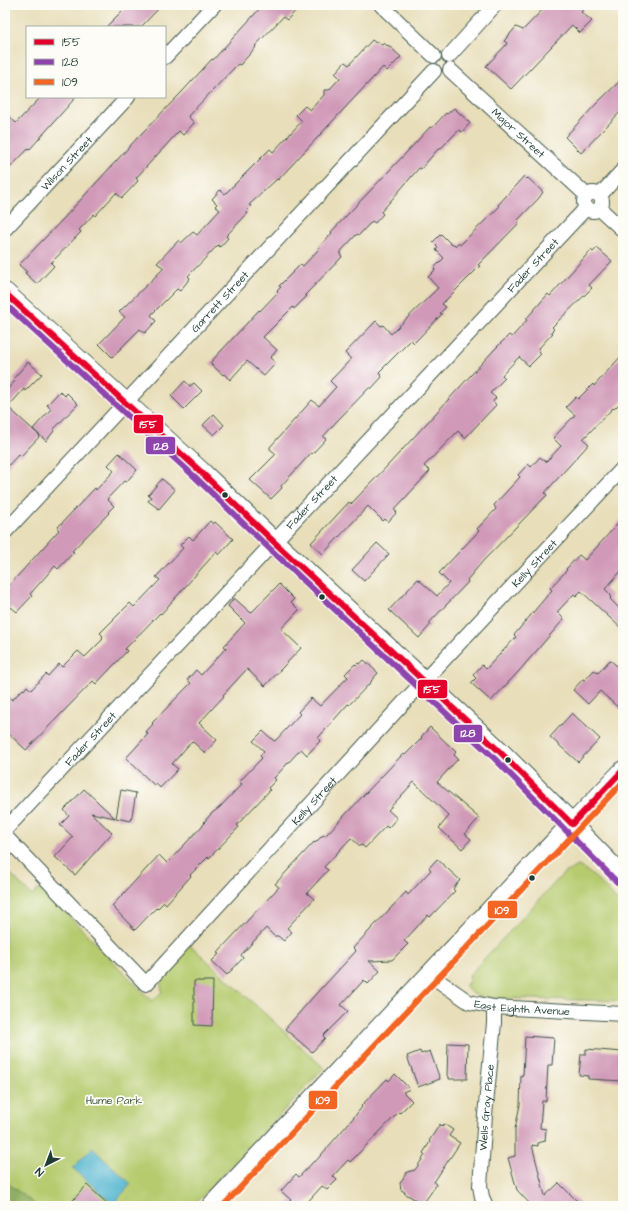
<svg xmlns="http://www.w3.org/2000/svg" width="628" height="1211" font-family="'Architects Daughter',sans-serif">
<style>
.green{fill:#b6cb6e;stroke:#6a8451}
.forest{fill:#90af61;stroke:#58764a}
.water{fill:#51b5d0;stroke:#387982}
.building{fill:#d099b8}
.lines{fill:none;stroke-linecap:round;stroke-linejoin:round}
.minor-casing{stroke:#3d5548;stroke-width:16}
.tertiary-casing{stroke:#3d5548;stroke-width:20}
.secondary-casing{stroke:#3d5548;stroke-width:22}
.minor{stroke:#fff;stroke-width:14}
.tertiary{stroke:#fff;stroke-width:18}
.secondary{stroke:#fff;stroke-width:20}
.bus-1-casing{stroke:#fdfcf7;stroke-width:9}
.bus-2-casing{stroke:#fdfcf7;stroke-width:9}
.bus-3-casing{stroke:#fdfcf7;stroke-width:9}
.bus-1{stroke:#e4002b;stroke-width:6}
.bus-2{stroke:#8e44ad;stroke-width:6}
.bus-3{stroke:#f26522;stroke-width:6}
.bus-dot{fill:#1f3d34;stroke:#fdfcf7;stroke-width:1.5}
.labels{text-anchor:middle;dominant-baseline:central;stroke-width:3.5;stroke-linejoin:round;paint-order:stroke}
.street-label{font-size:11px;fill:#1f3d34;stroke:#fdfcf7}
.park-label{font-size:11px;fill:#456042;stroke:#fdfcf7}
.line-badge{stroke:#fdfcf7;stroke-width:1.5}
.badge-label{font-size:11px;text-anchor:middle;font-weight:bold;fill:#fff}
</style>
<rect width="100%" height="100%" fill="#fdfcf7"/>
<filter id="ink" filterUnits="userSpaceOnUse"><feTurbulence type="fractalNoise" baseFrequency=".025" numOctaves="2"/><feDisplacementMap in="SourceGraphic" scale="8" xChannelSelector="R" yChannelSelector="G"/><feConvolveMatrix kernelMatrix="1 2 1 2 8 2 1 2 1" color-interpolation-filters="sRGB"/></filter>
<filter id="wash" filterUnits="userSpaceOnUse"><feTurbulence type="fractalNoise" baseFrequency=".012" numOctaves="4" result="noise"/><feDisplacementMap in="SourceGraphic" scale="16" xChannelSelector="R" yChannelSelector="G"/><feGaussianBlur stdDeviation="0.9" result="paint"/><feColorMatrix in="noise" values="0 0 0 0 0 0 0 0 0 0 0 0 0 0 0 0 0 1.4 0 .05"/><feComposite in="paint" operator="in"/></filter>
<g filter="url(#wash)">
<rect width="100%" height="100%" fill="#e8deb9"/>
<g class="green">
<path d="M578,866C594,872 611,895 623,907V1001L490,998C478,997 471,996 465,984H468L470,974L563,874Z"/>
<polygon points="5,868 32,896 39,889 63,910 152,1001 162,992 160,979 189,944 324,1068 193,1206 5,1206"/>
</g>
<polygon class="forest" points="5,1181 6,1182 37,1206 5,1206"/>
<polygon class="water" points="92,1148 131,1184 113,1204 73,1168"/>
<g id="blocks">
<g class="building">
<polygon points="128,5 162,5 141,27 106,27"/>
<polygon points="263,5 301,5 287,20 283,17 255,46 256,47 240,65 238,64 188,116 194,123 183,135 179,131 136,178 138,181 122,198 116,193 95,216 94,214 79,230 81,232 51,263 54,266 37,284 25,273 27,272 19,265 63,219 140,135 181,93 212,59 213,60"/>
<polygon points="547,5 587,5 581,12 592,21 580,33 572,25 511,89 486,66 506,45 507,43 504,41 516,27 523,30"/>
<polygon points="372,40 376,43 377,41 382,45 384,43 387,46 388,45 401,57 387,71 383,67 278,180 277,179 249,205 251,206 246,211 248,213 226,236 228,238 220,247 218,245 188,276 190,278 180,291 177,289 151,315 156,321 145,333 140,329 112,357 99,344 125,317 119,312 164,268 157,263 179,240 181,243 193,232 197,235 220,210 215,206 217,204 212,199 220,190 225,194 270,149 273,152 302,121 296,115 305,106 310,110 324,95 324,90 329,90 340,78 335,73 345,62 349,65"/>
<polygon points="623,78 623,109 581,153 565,137 599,101"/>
<polygon points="41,97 76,97 30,149 29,148 5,173 5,112 16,123"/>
<polygon points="454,108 470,123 462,132 459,130 439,150 438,149 421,169 419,168 381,212 383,214 375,223 372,221 359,235 357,234 342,250 340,254 342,257 305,295 307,296 294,309 293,307 263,337 277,350 270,358 276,363 264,376 247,361 230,380 224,374 223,375 210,363 259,310 260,311 278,292 277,291 281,287 279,286 301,264 303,266 319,249 318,248 332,233 331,232 406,153 430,127 432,128 446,113 447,114"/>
<polygon points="524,176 527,179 528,178 543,192 539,198 517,221 519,223 478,265 480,266 442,304 446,307 440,313 442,314 414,343 411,340 379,372 382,377 371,389 370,387 336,422 323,437 326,439 312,454 311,453 281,486 282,488 271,499 250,480 276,454 270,449 270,447 312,400 319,406 336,387 330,381 351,359 345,353 376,321 381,326 383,325 391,334 438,288 428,277 435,270 434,268 444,258 436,250 438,247 433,242 441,234 452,245 453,244 455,246 458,243 460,245 499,207 498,205"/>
<polygon points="597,248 612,261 589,285 592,288 552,327 554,329 551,332 553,333 538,349 541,354 529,366 519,357 502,375 505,378 490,393 496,398 493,401 496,405 465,438 458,431 424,466 430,471 394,510 397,512 388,522 385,519 383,521 368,506 323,554 311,543 349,502 351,504 390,463 494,350 509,335 512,337 527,320 526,319 548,294 550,296 591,250 593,252"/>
<polygon points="623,354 623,400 614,409 613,408 583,439 589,444 550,487 545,493 547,495 483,561 467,580 468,582 429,623 431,624 419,638 389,610 418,579 437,596 449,583 439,573 479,531 477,529 496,509 494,505 520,477 518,475 528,464 531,467 540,457 546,462 561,446 553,438 575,415 566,407 576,397 578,399 593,384 594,386"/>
<polygon points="28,362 42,374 25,391 24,389 8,407 40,436 21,456 19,454 5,469 5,392 15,381 13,379"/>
<polygon points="185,381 190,386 194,383 202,391 184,409 171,396"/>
<polygon points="60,391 65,396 67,393 78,404 53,430 54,431 46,441 33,429 51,409 47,405"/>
<polygon points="214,414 224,425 214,435 203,425"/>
<polygon points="119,453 137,470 126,482 124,481 107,499 114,506 108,512 109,513 72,551 74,552 58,569 55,566 30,594 32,596 17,612 11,607 5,613 5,590 59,530 57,528 95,488 96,490 114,471 108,465"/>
<polygon points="162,479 175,490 159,509 148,501 151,497 148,495"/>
<polygon points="623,518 623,569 605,589 611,595 610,597 611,598 610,599 623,612 623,630 581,591 576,596 574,594 557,612 564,619 519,671 491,701 471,683 476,678 473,675 482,665 486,669 516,637 514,635 552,590 550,588 567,570 566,569 579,555 585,560"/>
<polygon points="210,521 213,524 215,522 233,539 219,555 216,552 161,614 160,613 125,649 127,651 96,684 93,681 26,750 5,730 5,693 12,700 23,689 24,690 27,686 31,690 46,674 48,676 59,664 62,667 78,651 85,657 103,639 102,637 103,636 100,633 130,603 134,607 160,580 156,577 183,548 180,545 189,536 193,540"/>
<polygon points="377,543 389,554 364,581 352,570"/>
<polygon points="279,584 294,599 291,602 299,610 281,629 301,648 265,686 247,669 223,695 224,696 199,723 217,740 205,753 192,741 172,764 178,769 160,788 156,783 154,785 126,758 148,734 146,732 153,724 152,723 191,683 187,680 196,670 201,675 226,648 224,646 245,623 228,606 234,598 251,613"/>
<polygon points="364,660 378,673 371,681 372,681 349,705 348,704 318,738 320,741 307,755 301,749 274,778 276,780 268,788 270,790 237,825 239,827 209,858 208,857 190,875 191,876 166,904 164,902 157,909 156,908 135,930 112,906 159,855 167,863 205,823 204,822 212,813 219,808 242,784 239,782 262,758 260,756 264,751 253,741 263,731 274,741 276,740 300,714 298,712 311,698 320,706 348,677 345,674 355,664 356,665 358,663 360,664"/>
<polygon points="610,660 623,671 623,712 600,691 588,704 573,690 583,679 585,680 594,670 598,673"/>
<polygon points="572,713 600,739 578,762 550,737"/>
<polygon points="430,727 456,752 454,755 458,759 437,782 479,818 465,834 471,839 462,849 439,828 449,816 414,782 388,810 397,818 388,828 386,826 365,848 362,845 360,846 351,838 324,867 328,870 307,893 314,899 287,928 292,932 284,941 278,936 274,936 266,928 241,955 243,958 227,975 212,961 219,954 217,953 279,887 275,884 314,842 315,843 323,835 325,836 403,754 405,755 422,738 421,737"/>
<polygon points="84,789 115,818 91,813 112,833 75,875 55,857 73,837 60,825 69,816 64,810"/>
<polygon points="121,790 136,793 131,821 116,818"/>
<polygon points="437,859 460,880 453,889 455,891 430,917 428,915 404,941 408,944 392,960 369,961 380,971 368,984 364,980 341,1005 348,1011 323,1036 325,1038 312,1052 285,1029 322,987 323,987 356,951 353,948 406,892 408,895 431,870 429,868"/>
<polygon points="194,981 213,981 212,1026 194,1025"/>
<polygon points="525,1036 554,1038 552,1065 548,1065 546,1101 542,1101 540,1128 546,1129 545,1141 538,1143 538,1146 532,1145 545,1196 559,1183 582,1206 532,1206 517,1190 508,1158 515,1156 515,1129 520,1105 521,1075 523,1075"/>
<polygon points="448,1043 468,1044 467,1079 449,1079 449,1076 447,1076"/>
<polygon points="586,1049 623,1052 623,1081 588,1079 588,1076 579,1075 581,1054 586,1054"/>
<polygon points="420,1051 421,1054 430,1051 440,1079 418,1087 407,1056"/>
<polygon points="395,1074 410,1089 403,1092 412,1101 400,1113 399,1112 354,1158 350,1162 348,1160 333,1176 337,1180 327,1190 322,1186 304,1206 285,1206 291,1200 281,1191 296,1174 299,1177 314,1161 315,1162 354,1117 362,1107 361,1106 387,1079 389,1081"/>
<polygon points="440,1124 442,1126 444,1124 453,1130 449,1136 460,1143 434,1182 437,1184 423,1204 404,1193 405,1192 401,1190 400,1183 407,1172 415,1170 425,1155 423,1153 430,1142 429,1141"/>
<polygon points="87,1185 110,1206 79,1206 73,1200"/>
</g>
</g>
</g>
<g filter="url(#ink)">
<use href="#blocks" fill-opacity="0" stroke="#3d5548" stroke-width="1"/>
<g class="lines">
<g class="minor-casing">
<g id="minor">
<polyline points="381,5 434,56"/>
<polyline points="449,56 495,5"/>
<polyline points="165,57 214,5"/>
<path id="s1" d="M450,70L582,191L586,196"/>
<circle cx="593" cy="202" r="9"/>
<polyline points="600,195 623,170"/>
<polyline points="600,209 623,230"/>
<path id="s2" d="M5,229L128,97"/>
<path id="s3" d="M5,532L434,71"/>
<path id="s4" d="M5,830L586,208"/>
<path id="s5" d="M5,836L146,984L407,699L623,468"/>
<path id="s6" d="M430,975L469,1002L494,1007L623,1014"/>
<path id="s7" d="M486,1206L482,1197L480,1186L485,1115L494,1023V1007"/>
</g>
</g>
<g class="tertiary-casing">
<polyline id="tertiary" points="623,770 572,824 623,876"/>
</g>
<g class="secondary-casing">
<polyline id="secondary" points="5,293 200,471 274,542 499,751 572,824 212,1206"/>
</g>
<use href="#minor" class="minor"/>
<use href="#tertiary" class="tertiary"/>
<use href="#secondary" class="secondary"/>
<g class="bus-1-casing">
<g id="bus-1">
<polyline points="5,293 200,471 274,542 499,751 572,824"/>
<polyline points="572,824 623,770"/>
</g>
</g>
<g class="bus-2-casing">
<polyline id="bus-2" points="5,304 195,477 269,548 493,757 617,882"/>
</g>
<g class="bus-3-casing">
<polyline id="bus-3" points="223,1206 623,782"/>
</g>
<use href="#bus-1" class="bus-1"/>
<use href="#bus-2" class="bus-2"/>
<use href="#bus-3" class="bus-3"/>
</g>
</g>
<g class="bus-dot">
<circle cx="225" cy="495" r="3.5"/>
<circle cx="322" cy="597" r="3.5"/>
<circle cx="508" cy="760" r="3.5"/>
<circle cx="532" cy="878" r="3.5"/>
</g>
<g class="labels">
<g class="street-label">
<text stroke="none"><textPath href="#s1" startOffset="93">Major Street</textPath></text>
<text stroke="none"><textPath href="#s2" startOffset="90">Wilson Street</textPath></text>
<text stroke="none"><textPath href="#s4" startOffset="773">Fader Street</textPath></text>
<text stroke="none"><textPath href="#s3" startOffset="315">Garrett Street</textPath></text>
<text stroke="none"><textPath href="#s4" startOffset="449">Fader Street</textPath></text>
<text stroke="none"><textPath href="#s5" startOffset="777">Kelly Street</textPath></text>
<text stroke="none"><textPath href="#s4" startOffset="125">Fader Street</textPath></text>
<text stroke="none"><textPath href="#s5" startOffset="453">Kelly Street</textPath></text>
<text stroke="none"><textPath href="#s6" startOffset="101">East Eighth Avenue</textPath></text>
<text stroke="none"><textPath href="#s7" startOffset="100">Wells Gray Place</textPath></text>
</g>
<g class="park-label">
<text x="114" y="1100">Hume Park</text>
</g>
</g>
<g class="line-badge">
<rect x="133" y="414" width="31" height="20" rx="4" fill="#e4002b"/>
<rect x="145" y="436" width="31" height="19" rx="4" fill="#8e44ad"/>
<rect x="417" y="679" width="31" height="20" rx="4" fill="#e4002b"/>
<rect x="453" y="724" width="30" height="19" rx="4" fill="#8e44ad"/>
<rect x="487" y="900" width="31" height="19" rx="4" fill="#f26522"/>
<rect x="308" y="1090" width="30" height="20" rx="4" fill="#f26522"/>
</g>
<g class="badge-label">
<text x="148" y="428">155</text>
<text x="161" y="450">128</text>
<text x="432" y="693">155</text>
<text x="468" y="737">128</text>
<text x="502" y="914">109</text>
<text x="323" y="1104">109</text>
</g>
<rect width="628" height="1211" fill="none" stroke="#fdfcf7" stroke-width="20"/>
<rect x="26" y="26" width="140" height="72" fill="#fdfcf7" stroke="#a4b0a9"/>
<rect x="34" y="39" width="20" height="6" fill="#e4002b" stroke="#a4b0a9"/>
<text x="62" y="46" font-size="12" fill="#1f3d34">155</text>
<rect x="34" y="59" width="20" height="6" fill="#8e44ad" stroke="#a4b0a9"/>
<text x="62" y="66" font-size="12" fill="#1f3d34">128</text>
<rect x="34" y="79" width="20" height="6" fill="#f26522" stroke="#a4b0a9"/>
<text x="62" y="86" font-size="12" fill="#1f3d34">109</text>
<g transform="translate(46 1165) rotate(222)" stroke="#fdfcf7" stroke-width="3" paint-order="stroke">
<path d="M0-3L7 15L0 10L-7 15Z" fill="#1f3d34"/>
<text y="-6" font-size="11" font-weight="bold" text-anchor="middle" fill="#1f3d34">N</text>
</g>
</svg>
